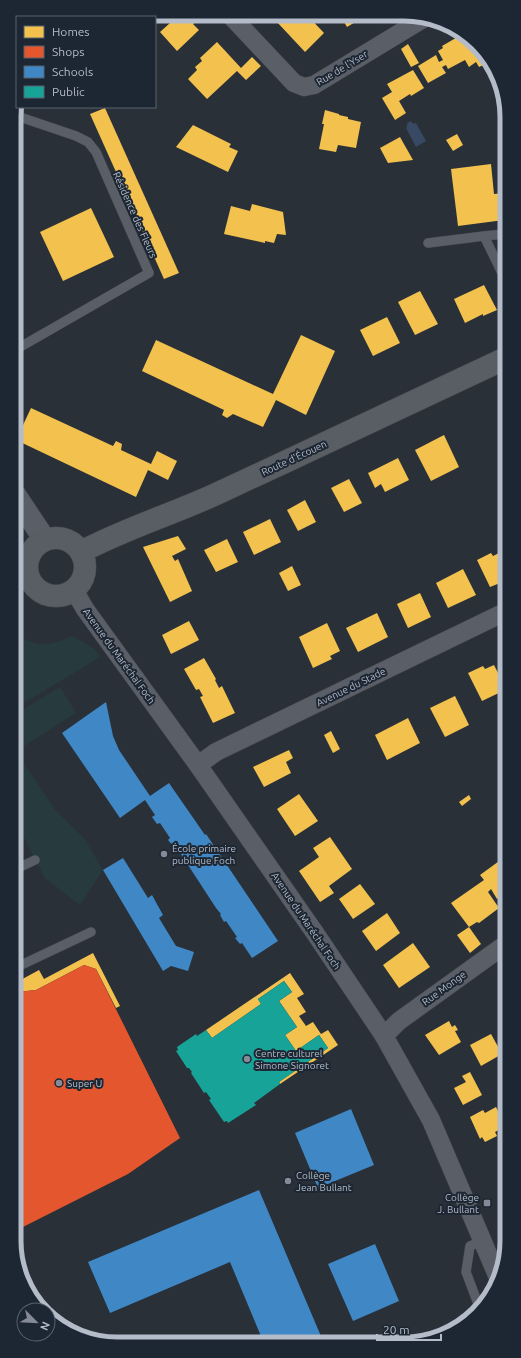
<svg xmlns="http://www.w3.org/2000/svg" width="521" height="1358" font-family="Ubuntu,sans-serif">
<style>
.green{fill:#273a3e}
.water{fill:#384963}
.homes{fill:#f2c14e}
.shops{fill:#e4572e}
.schools{fill:#3f88c5}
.public{fill:#17a398}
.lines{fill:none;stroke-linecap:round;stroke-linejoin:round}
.service-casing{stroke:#484c53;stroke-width:10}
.minor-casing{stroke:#484c53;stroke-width:19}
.tertiary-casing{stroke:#484c53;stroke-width:23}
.secondary-casing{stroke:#484c53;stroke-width:23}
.service{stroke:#5a5e66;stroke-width:9}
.minor{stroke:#5a5e66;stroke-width:18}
.tertiary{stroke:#5a5e66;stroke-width:22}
.secondary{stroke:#595d64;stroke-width:22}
.poi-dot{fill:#848b96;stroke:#1d2633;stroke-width:1.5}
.labels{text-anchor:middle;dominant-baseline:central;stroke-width:4;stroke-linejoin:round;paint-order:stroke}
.street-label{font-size:10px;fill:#b4bcc9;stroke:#1d2633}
.poi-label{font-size:10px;fill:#b4bcc9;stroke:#1d2633;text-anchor:start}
.rim{fill:none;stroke:#b4bcc9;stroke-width:5}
</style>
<rect width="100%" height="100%" fill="#2a3038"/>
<g class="green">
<path d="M16,634C37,648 50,646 72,636L93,648L100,657L16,708Z"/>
<polygon points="60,687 76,713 24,746 16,734 16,714"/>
<polygon points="16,751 56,811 84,838 103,870 80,905 45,878 16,822"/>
</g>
<polygon class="water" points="410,121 414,124 416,123 426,141 416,147 406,128 407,127 407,124"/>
<g class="homes">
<polygon points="180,14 194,14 198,19 193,24 199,30 177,51 160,32"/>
<polygon points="280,15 307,15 324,33 305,52 276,21 281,17"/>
<polygon points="340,15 353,15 357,21 347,27"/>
<polygon points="461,35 477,44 488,63 479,67 476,62 469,67 465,60 448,69 446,65 442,67 446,73 428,83 418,66 436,55 439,62 443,60 438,51 443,48 442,46"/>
<polygon points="217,42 241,68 252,57 261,66 246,80 237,71 207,99 188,79 197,70 195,67 202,61 200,58"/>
<polygon points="408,44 419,63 411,67 401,49"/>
<polygon points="413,70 424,88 411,96 410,94 399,101 406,113 395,120 382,98 392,92 387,84"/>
<polygon points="105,108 179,273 164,279 90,114"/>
<polygon points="325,110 339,114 339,115 348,117 348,119 361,122 356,148 338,145 336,152 319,149 324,124 322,124"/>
<polygon points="193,125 231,144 229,147 238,151 228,172 176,147"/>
<polygon points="457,134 463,145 453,151 446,140"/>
<polygon points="400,137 413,160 388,163 380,148"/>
<polygon points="491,164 494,194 504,193 504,220 458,226 451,169"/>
<polygon points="252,204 283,212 286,235 277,234 274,243 265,241 265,243 224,234 231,206 250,211"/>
<polygon points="91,208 114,257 63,281 40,232"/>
<polygon points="484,285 497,310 483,316 483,314 465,323 454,299"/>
<polygon points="420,291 438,324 415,335 398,302"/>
<polygon points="387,317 400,343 373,356 360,330"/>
<polygon points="301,335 335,351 306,415 276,400 263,427 233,414 227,418 222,415 224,410 142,371 156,340 273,394"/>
<polygon points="31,408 113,446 116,441 122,444 121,450 151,464 157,451 177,461 168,480 148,470 136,497 16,440"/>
<polygon points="444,435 459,467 431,481 415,450"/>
<polygon points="398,458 409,480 385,492 381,484 375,488 368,473"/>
<polygon points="349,479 362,503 344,512 331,488"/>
<polygon points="305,500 316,522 298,531 287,510"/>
<polygon points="270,519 281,542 254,555 243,532"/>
<polygon points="178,536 186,549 172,556 175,561 178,559 192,591 170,602 143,547"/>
<polygon points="227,539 238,562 216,572 204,550"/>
<polygon points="505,550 505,581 490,587 477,560 491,553 493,556"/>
<polygon points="292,566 301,585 288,591 279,573"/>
<polygon points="463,569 476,595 448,608 436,583"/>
<polygon points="420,593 431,617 408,628 397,604"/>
<polygon points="377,613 388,637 358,652 346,628"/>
<polygon points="189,621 199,640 171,654 162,635"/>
<polygon points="327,623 340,651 330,656 332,659 313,668 299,637"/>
<polygon points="204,658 216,679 215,680 219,688 222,686 235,713 213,723 200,697 203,696 199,689 196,690 184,669"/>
<polygon points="494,665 505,687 505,690 482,701 468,673 483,666 485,669"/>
<polygon points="455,696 469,725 445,737 430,708"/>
<polygon points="408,718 420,743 387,760 375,735"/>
<polygon points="331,731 340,749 333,753 324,735"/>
<polygon points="289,750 293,758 286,762 291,773 264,787 253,767"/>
<polygon points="299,794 318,821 295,836 277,809"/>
<polygon points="469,795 471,799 462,806 459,802"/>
<polygon points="330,837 352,869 329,886 334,893 320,902 299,871 319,857 313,848"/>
<polygon points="506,856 506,893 497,899 491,889 488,892 499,908 479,923 477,922 469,927 451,903 484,880 480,875"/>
<polygon points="360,884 375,904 353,919 339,899"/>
<polygon points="387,913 400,933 376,951 362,931"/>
<polygon points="469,927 481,944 470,953 457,935"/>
<polygon points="413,943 430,967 399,988 383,965"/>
<polygon points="93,953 120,1006 116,1008 96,969 84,965 36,990 17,992 17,982 39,970 44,979"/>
<polygon points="290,973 304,994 297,998 306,1012 299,1016 306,1026 313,1022 321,1034 328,1030 338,1045 280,1084 279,1082 328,1048 319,1035 296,1051 285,1035 297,1027 279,1001 292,992 284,981 258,999 261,1004 212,1038 206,1030"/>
<polygon points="449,1021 452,1027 455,1025 458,1030 455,1031 461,1042 439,1055 425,1035"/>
<polygon points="491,1034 502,1054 481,1066 470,1045"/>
<polygon points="470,1072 482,1095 463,1105 454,1088 466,1082 462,1076"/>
<polygon points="506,1088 506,1100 502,1102 498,1093"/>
<polygon points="496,1107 500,1115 506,1112 506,1126 495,1132 497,1136 485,1142 482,1137 480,1139 470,1117 483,1110 485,1113"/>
</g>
<polygon class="shops" points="84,965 96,969 180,1138 128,1174 17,1230 17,992 36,990"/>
<g class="schools">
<polygon points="106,702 113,736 119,750 150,796 169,783 205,835 206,834 278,941 252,958 242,943 240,944 235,938 237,937 226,921 224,922 220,915 221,914 216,908 175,845 173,846 168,840 170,838 160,823 157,824 152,817 155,815 145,800 120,818 62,733"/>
<polygon points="123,858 148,898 152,895 163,915 159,918 176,946 194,952 188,971 171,966 163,971 103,870"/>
<polygon points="351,1109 374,1165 318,1188 295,1133"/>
<polygon points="259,1190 323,1341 263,1341 230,1262 110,1313 88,1262"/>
<polygon points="375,1244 399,1301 353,1321 328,1264"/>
</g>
<polygon class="public" points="284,981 292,992 279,1001 297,1027 285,1035 296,1051 319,1035 328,1048 279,1082 280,1084 254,1103 256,1105 228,1123 227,1121 224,1122 209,1100 211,1099 206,1092 204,1093 191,1073 192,1072 189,1068 187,1068 176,1051 178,1050 177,1047 196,1034 197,1036 206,1030 212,1038 261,1004 258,999"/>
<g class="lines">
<g class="service-casing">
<g id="service">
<polyline points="14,115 76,136 88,142 96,152 149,273 15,350"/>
<polyline points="504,234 484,236 504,277"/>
<polyline points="428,243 484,236"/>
<polyline points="16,869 35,860"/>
<polyline points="17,967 91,932"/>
<polyline points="480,1309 466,1272 470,1246 482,1241"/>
</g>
</g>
<g class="minor-casing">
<g id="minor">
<polyline points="230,15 294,83 304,87 314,85 426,17"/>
<polyline points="74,590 85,609 198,765 315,933 384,1036 431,1120 497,1275"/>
<polyline points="198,765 216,752 505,612"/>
<polyline points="384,1036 399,1021 506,944"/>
</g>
</g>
<g class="tertiary-casing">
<polyline id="tertiary" points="15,495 45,540"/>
</g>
<g class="secondary-casing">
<g id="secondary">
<circle cx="56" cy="567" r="29"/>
<path d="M81,552C124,529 170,515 214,495C311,450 408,404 504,359"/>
</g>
</g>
<use href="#service" class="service"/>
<use href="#minor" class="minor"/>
<use href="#tertiary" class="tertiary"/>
<use href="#secondary" class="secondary"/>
</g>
<g class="poi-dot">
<circle cx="164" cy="854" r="4"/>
<circle cx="247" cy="1059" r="4"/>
<circle cx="59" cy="1083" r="4"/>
<circle cx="288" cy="1181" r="4"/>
<rect x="483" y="1199" width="8" height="8" rx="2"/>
</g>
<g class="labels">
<g class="street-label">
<text transform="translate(342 68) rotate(-31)">Rue de l'Yser</text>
<text transform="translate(135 215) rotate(66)">Résidence des Fleurs</text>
<text transform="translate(294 458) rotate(-25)">Route d'Écouen</text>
<text transform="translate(119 656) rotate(54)">Avenue du Maréchal Foch</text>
<text transform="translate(351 687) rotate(-26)">Avenue du Stade</text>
<text transform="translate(306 921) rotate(56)">Avenue du Maréchal Foch</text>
<text transform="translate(444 988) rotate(-36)">Rue Monge</text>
</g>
<g class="poi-label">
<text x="172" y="848">École primaire<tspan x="172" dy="12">publique Foch</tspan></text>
<text x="255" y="1053">Centre culturel<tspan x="255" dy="12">Simone Signoret</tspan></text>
<text x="67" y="1083">Super U</text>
<text x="296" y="1175">Collège<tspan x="296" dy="12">Jean Bullant</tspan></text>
<text x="479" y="1197" text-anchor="end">Collège<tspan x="479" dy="12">J. Bullant</tspan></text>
</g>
</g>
<path d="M0 0H521V1358H0ZM117 21H404A96 96 0 0 1 500 117V1241A96 96 0 0 1 404 1337H117A96 96 0 0 1 21 1241V117A96 96 0 0 1 117 21Z" fill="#1d2633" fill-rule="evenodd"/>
<path class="rim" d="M117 21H404A96 96 0 0 1 500 117V1241A96 96 0 0 1 404 1337H117A96 96 0 0 1 21 1241V117A96 96 0 0 1 117 21Z"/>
<rect x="16" y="16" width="140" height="92" fill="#1d2633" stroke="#59626f"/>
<rect x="24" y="26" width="20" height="12" fill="#f2c14e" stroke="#59626f"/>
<text x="52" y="36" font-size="12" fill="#b4bcc9">Homes</text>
<rect x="24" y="46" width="20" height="12" fill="#e4572e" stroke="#59626f"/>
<text x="52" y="56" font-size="12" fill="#b4bcc9">Shops</text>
<rect x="24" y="66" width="20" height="12" fill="#3f88c5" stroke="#59626f"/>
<text x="52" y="76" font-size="12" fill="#b4bcc9">Schools</text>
<rect x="24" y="86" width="20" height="12" fill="#17a398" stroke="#59626f"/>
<text x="52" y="96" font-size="12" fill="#b4bcc9">Public</text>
<g transform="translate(36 1322) rotate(114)"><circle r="19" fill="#1d2633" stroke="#59626f"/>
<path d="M0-3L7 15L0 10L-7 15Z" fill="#848b96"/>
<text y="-6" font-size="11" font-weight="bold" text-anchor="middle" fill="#b4bcc9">N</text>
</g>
<path d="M377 1334v6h64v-6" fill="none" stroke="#b4bcc9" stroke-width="2"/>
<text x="383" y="1334" font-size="12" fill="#b4bcc9" stroke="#1d2633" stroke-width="3" paint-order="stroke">20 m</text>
</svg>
